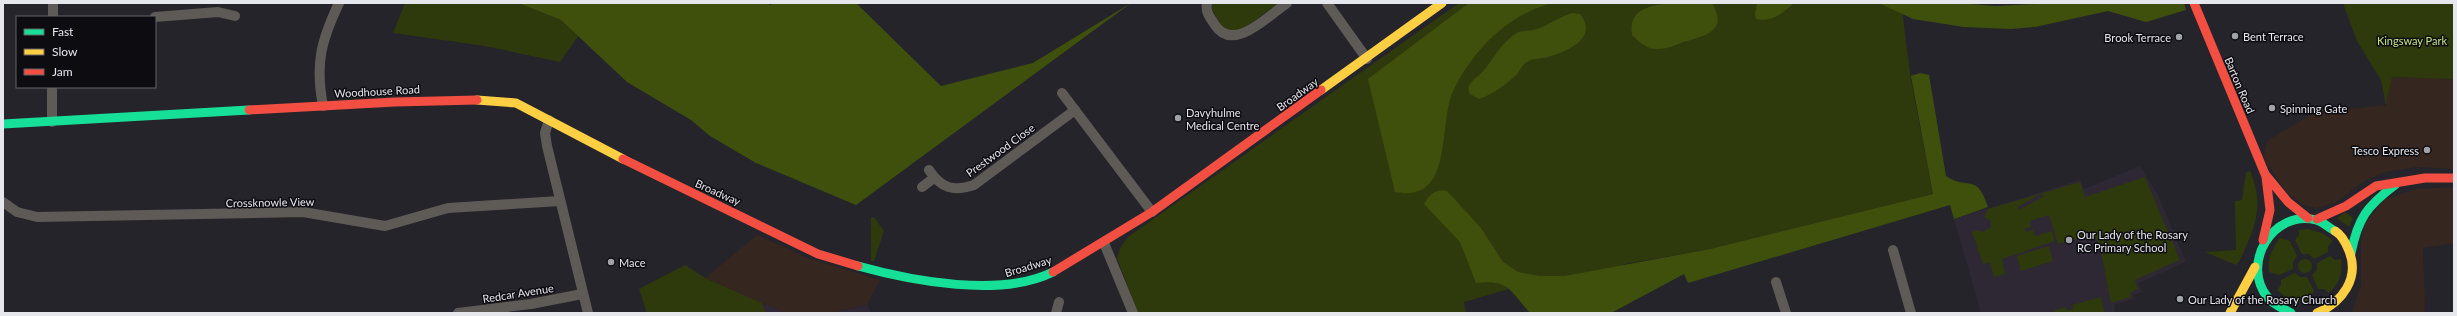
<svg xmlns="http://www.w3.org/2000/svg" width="2457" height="316" font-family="Lato,sans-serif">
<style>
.commercial{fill:#352620}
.education{fill:#2e2734}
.green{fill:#2e3a0c;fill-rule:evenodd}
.forest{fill:#3f500d}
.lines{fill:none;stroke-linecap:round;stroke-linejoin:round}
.street{stroke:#5e5a55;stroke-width:10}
.fast{stroke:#16e098;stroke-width:9}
.slow{stroke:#ffcf43;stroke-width:9}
.jam{stroke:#f24e42;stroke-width:9}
.poi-dot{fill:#a2a2a9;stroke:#0d0c11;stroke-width:1.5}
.labels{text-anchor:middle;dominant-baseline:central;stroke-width:3;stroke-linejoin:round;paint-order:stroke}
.poi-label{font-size:11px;fill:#e6e6ed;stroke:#0d0c11;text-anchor:start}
.park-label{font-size:11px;fill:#c4e683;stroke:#0d0c11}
.street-label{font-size:11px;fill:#e6e6ed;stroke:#0d0c11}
</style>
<rect width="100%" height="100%" fill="#25242a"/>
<g class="commercial">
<polygon points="2392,77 2454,79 2454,169 2417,167 2385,172 2363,182 2335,203 2316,208 2303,205 2286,192 2263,157 2268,140 2309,116 2337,105 2339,110 2386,105"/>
<polygon points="2454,187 2454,243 2423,248 2425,306 2424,313 2352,313 2361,284 2361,240 2364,225 2384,199 2416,189"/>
<polygon points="757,235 810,259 880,280 867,305 830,313 785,313 705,278"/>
</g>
<g class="education">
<polygon points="2140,166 2157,193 2186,262 2139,283 2142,292 2133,295 2134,299 2114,305 2116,313 1981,313 1954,219 2080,180 2084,189"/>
<polygon points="762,303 785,313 766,313"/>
<polygon points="867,305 871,313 830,313"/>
</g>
<g class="green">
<polygon points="405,3 518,3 561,20 578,36 560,62 485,46 393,33"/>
<polygon points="1212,3 1279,3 1247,26 1235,31 1223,28 1212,10"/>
<polygon points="1459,3 1901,3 1911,80 1933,194 1710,249 1625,264 1530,313 1509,289 1464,302 1466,313 1138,313 1117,258 1120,248 1128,237"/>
<polygon points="2343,3 2454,3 2454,79 2392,77 2386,105 2381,80 2357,41"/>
<path d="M2250,171C2265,207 2255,227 2240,260L2236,265L2205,252L2236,250L2235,201L2242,200L2246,172Z"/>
<path d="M2145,177L2180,260L2135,280L2138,289L2130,293L2131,297L2111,303L2100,247L2094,234L2058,244L2049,215L2030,221L2031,227L2024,229L2026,232L2033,230L2035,236L2052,231L2055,241L2002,259L2005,274L1994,277L1990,262L1983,264L1972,232L1977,230L1983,232L1991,227L1990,220L1984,217L1988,209L2080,182L2085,197ZM2040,194L2044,196L2019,210L2018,207Z"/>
<polygon points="2345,212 2353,218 2349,227 2337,218"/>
<polygon points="871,217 874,217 884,231 874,261 871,261"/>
<polygon points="2308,229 2322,233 2333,241 2328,246 2328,252 2314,259 2309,254 2302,254 2295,240 2299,235 2299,230"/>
<path d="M2280,238L2290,241L2297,256L2293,262V269L2279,275L2269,272C2267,259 2272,248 2280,238Z"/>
<polygon points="2049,246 2053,261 2021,271 2017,256"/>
<path d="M2330,256L2335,260L2341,259C2343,273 2339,284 2329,293L2324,289H2318L2312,275L2317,270V263Z"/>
<circle cx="2305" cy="266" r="7"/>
<polygon points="685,265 705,278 762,303 766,313 647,313 639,289"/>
<polygon points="2295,273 2300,277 2307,277 2314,291 2311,296 2311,302 2291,301 2277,290 2281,285 2281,280"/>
<polygon points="2101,297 2105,313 2055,313 2055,310 2066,307 2067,311 2073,309 2072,305"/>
</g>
<g class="forest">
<polygon points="518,3 766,3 771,5 772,3 856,3 941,86 1033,63 1131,3 856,205 756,163 710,136 691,120 627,82 561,20"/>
<path d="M1469,3H1552C1508,15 1475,48 1454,89C1437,121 1456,204 1395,192L1368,79Z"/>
<path d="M1672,3H1712C1729,31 1705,36 1683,42C1676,45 1667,49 1659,49C1648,50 1640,43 1632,35C1628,9 1650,5 1672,3Z"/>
<path d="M1757,3H1794C1781,14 1773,22 1756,19L1755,14Z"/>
<polygon points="1879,3 1958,3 1996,6 2055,3 2184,3 2186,10 2146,22 2108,11 2035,27 2011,29 1964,27 1913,19"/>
<path d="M1573,13L1580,14C1599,38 1568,51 1548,57C1542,59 1532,58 1527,62C1523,64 1520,70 1517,74C1507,84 1492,95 1479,99L1470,94L1468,88C1472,79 1478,77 1484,70C1493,60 1498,48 1509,39C1521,27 1528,33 1540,28C1552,23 1559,17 1573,13Z"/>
<path d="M1920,73L1929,75L1946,176C1968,191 1977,172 1988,207L1954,219L1950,205L1688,283L1684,274L1611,313H1530C1510,290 1509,279 1476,283L1460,242L1424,204C1430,194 1435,189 1447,191L1481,228L1503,262L1518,272L1539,276H1565L1710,249L1933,194L1911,76Z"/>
</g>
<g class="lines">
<g class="street">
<polyline points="53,3 53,17"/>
<path d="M1207,3C1205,12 1210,17 1215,25C1233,53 1268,16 1287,3"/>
<polyline points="1327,3 1367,59"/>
<polyline points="155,17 218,12 235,16"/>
<polyline points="1062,93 1152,212"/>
<path d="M323,106C315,64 321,41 339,3"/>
<polyline points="549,120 545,133 547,146 588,313"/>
<polyline points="52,122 52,87"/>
<path d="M929,170C941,188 953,192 974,185L1075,110"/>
<polyline points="922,187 934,178"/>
<polyline points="3,202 17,212 37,217 303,212 385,226 448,208 560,201"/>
<polyline points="1104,243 1133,313"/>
<polyline points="1893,250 1911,313"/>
<polyline points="1776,282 1786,313"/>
<polyline points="458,313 531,304 582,294"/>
<polyline points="1056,313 1059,302"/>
</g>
<g class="fast">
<polyline points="3,124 249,110"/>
<path d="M2351,253C2358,218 2367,206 2395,185"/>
<path d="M858,266C912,281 1001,298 1053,272"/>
<path d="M2291,313C2284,309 2273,304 2268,298C2240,264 2273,209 2316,220C2322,221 2329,228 2335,231"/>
</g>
<g class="slow">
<polyline points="1321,90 1442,3"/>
<polyline points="477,100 516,103 623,159"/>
<polyline points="2230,313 2255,267"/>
<path d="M2317,313C2342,303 2360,278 2349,251C2346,243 2342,235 2335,231"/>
</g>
<g class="jam">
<polyline points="2194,3 2265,174 2288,202 2308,218"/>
<polyline points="249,110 395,102 477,100"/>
<polyline points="623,159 818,254 858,266"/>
<polyline points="2317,219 2346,206 2376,186 2425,178 2454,178"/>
<polyline points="2263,240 2270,210 2266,177"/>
<polyline points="1053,272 1152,212 1321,90"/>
</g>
</g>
<g class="poi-dot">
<circle cx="2235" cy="36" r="4"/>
<circle cx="2179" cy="37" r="4"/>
<circle cx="2272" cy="108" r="4"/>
<circle cx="1178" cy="118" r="4"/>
<circle cx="2427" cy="150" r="4"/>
<circle cx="2069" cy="240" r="4"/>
<circle cx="611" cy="262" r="4"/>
<circle cx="2180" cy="299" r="4"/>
</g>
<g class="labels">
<g class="poi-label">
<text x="2243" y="36">Bent Terrace</text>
<text x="2171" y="37" text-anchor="end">Brook Terrace</text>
<text x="2280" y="108">Spinning Gate</text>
<text x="1186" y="112">Davyhulme<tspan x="1186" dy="13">Medical Centre</tspan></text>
<text x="2419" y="150" text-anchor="end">Tesco Express</text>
<text x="2077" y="234">Our Lady of the Rosary<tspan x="2077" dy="13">RC Primary School</tspan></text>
<text x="619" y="262">Mace</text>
<text x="2188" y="299">Our Lady of the Rosary Church</text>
</g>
<g class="park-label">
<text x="2412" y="40">Kingsway Park</text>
</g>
<g class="street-label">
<text transform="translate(2240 85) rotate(67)">Barton Road</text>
<text transform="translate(377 91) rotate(-3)">Woodhouse Road</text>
<text transform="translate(1297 94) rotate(-36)">Broadway</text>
<text transform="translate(1000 150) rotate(-36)">Prestwood Close</text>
<text transform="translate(718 192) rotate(24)">Broadway</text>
<text transform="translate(270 202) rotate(-1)">Crossknowle View</text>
<text transform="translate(1028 266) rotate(-17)">Broadway</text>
<text transform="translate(518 293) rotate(-9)">Redcar Avenue</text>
</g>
</g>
<rect width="2457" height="316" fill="none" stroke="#e6e6ed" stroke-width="8"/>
<rect x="16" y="16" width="140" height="72" fill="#0d0c11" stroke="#646369"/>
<rect x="24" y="29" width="20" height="6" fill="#16e098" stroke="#646369"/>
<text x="52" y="36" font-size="12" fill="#e6e6ed">Fast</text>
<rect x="24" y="49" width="20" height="6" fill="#ffcf43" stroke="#646369"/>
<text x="52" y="56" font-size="12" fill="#e6e6ed">Slow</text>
<rect x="24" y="69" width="20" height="6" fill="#f24e42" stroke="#646369"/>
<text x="52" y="76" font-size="12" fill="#e6e6ed">Jam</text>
</svg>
